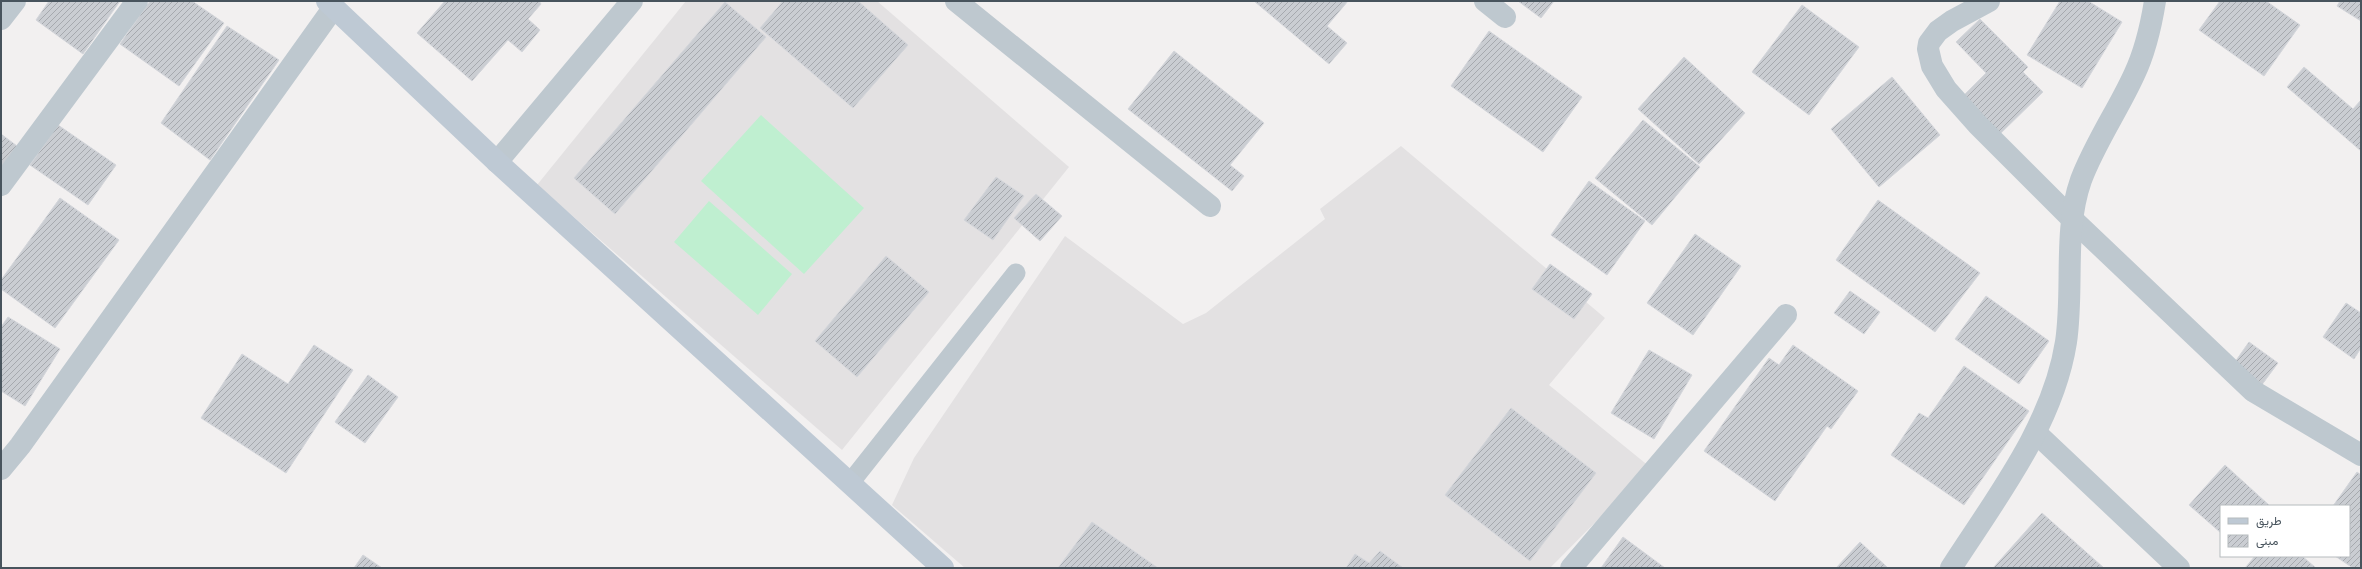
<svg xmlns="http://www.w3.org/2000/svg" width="2362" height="569" font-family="'Archivo Narrow',Vazirmatn,sans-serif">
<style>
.education{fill:#e3e1e2}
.garden{fill:#bfefd0}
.building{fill:url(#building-hatch);stroke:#d4d6db}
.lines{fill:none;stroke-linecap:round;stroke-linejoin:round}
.service{stroke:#bec8cf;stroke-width:19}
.minor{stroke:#bec8cf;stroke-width:22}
.secondary{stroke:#bec9d4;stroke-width:22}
</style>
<defs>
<pattern id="building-hatch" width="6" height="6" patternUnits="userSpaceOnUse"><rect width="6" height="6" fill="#cacdd2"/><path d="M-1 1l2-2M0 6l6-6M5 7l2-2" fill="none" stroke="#a6a9ae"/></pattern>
</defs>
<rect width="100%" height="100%" fill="#f2f0f0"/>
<g class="education">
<polygon points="686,1 877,1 1069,167 842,450 537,185"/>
<polygon points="1401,146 1605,318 1549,385 1650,467 1550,568 965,568 892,505 914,458 1065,236 1183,324 1206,313 1325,219 1320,209"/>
</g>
<g class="garden">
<polygon points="761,115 864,208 804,274 701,181"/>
<polygon points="709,201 792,274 758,315 674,242"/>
</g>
<g class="building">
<polygon points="49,1 120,1 83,54 36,20"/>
<polygon points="150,1 192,1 224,23 179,86 120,44"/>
<polygon points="445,1 539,1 541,4 528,19 540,30 522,52 508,40 472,81 417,33"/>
<polygon points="783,1 858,1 908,45 853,108 760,28"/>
<polygon points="1254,1 1348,1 1327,26 1347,43 1329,64"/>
<polygon points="1518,1 1554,1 1541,18"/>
<polygon points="2060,1 2088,1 2122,22 2082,88 2027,55"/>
<polygon points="2220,1 2266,1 2300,25 2264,76 2199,30"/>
<polygon points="2340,1 2361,1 2361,21 2337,6"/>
<polygon points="725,2 766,37 615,214 574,178"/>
<polygon points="1802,5 1859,47 1809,115 1752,72"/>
<polygon points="1980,19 2028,67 2023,72 2043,92 2000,134 1963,96 1986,73 1956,42"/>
<polygon points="227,26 279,60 210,160 161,123"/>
<polygon points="1489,31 1582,97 1543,152 1451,86"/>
<polygon points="1174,51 1264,123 1230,165 1244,176 1232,191 1128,109"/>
<polygon points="1684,57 1745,113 1699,164 1638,109"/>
<polygon points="2304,67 2353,109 2361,100 2361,151 2287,87"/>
<polygon points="1892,77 1940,135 1879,187 1831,129"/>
<polygon points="1643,120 1700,167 1652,225 1595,178"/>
<polygon points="58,125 116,165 88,205 30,165"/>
<polygon points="1,134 17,146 1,168"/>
<polygon points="996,177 1024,196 993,240 964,220"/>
<polygon points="1589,181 1645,221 1607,275 1551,235"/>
<polygon points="1036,194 1062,216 1040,241 1014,218"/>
<polygon points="60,198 119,240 55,328 1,289 1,280"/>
<polygon points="1878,200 1980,273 1935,332 1836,260"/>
<polygon points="1695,234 1741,266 1693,335 1647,303"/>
<polygon points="886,256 929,292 857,377 815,341"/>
<polygon points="1550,264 1592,294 1574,319 1532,289"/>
<polygon points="1850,291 1880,312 1864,334 1834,313"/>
<polygon points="1986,296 2049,341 2019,384 1955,339"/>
<polygon points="2346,303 2361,313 2361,348 2354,359 2323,337"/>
<polygon points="8,317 60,349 25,406 1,391 1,327"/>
<polygon points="2249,342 2278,363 2258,390 2230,369"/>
<polygon points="314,345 353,370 286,473 201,418 242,354 288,384"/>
<polygon points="1793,345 1858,391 1831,429 1827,426 1775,501 1704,451 1769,358 1779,365"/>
<polygon points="1649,350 1692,375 1654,439 1611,413"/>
<polygon points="1964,366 2029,411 1964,505 1891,455 1919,413 1928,418"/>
<polygon points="368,375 398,397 365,443 335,422"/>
<polygon points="1511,408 1596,473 1530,561 1445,495"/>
<polygon points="2225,465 2270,506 2221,506 2221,533 2189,505"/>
<polygon points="2357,472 2361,475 2361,567 2353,568 2335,556 2349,556 2349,506 2333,506"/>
<polygon points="2042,513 2104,568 1993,568"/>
<polygon points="1092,522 1158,568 1058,568"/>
<polygon points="1623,537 1665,568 1601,568"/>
<polygon points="1860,542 1888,568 1836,568"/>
<polygon points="1380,551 1403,568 1346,568 1355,554 1369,563"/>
<polygon points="363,555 382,568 354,568"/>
<polygon points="2255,556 2302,556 2316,568 2245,568"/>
</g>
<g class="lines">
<polyline class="service" points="850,483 1016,273"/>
<g class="minor">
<polyline points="956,1 1210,206"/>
<polyline points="1485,1 1505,17"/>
<polyline points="1989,1 1952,21 1938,31 1929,43 1928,49 1932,66 1946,89 1978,125 2071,218 2253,391 2361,455"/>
<polyline points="1,19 15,1"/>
<polyline points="497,162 632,1"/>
<polyline points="1,185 137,1"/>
<polyline points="2036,433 2179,568"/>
<polyline points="1,469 20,446 334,7"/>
<polyline points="1571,568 1786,315"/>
<path d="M1951,568C1996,498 2053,425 2066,342C2074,288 2063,231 2081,180C2095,143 2118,110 2134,75C2145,52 2151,26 2155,1"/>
</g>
<polyline class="secondary" points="327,1 497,162 943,568"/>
</g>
<rect width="2362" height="569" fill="none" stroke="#48545d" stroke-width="4"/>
<rect x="2220" y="505" width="130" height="52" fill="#ffffff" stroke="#b6bbbe"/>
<rect x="2228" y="518" width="20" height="6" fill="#bec9d4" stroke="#b6bbbe"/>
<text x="2256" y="525" font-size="12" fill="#48545d">طريق</text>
<rect x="2228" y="535" width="20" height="12" fill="url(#building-hatch)" stroke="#b6bbbe"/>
<text x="2256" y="545" font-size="12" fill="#48545d">مبنى</text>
</svg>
